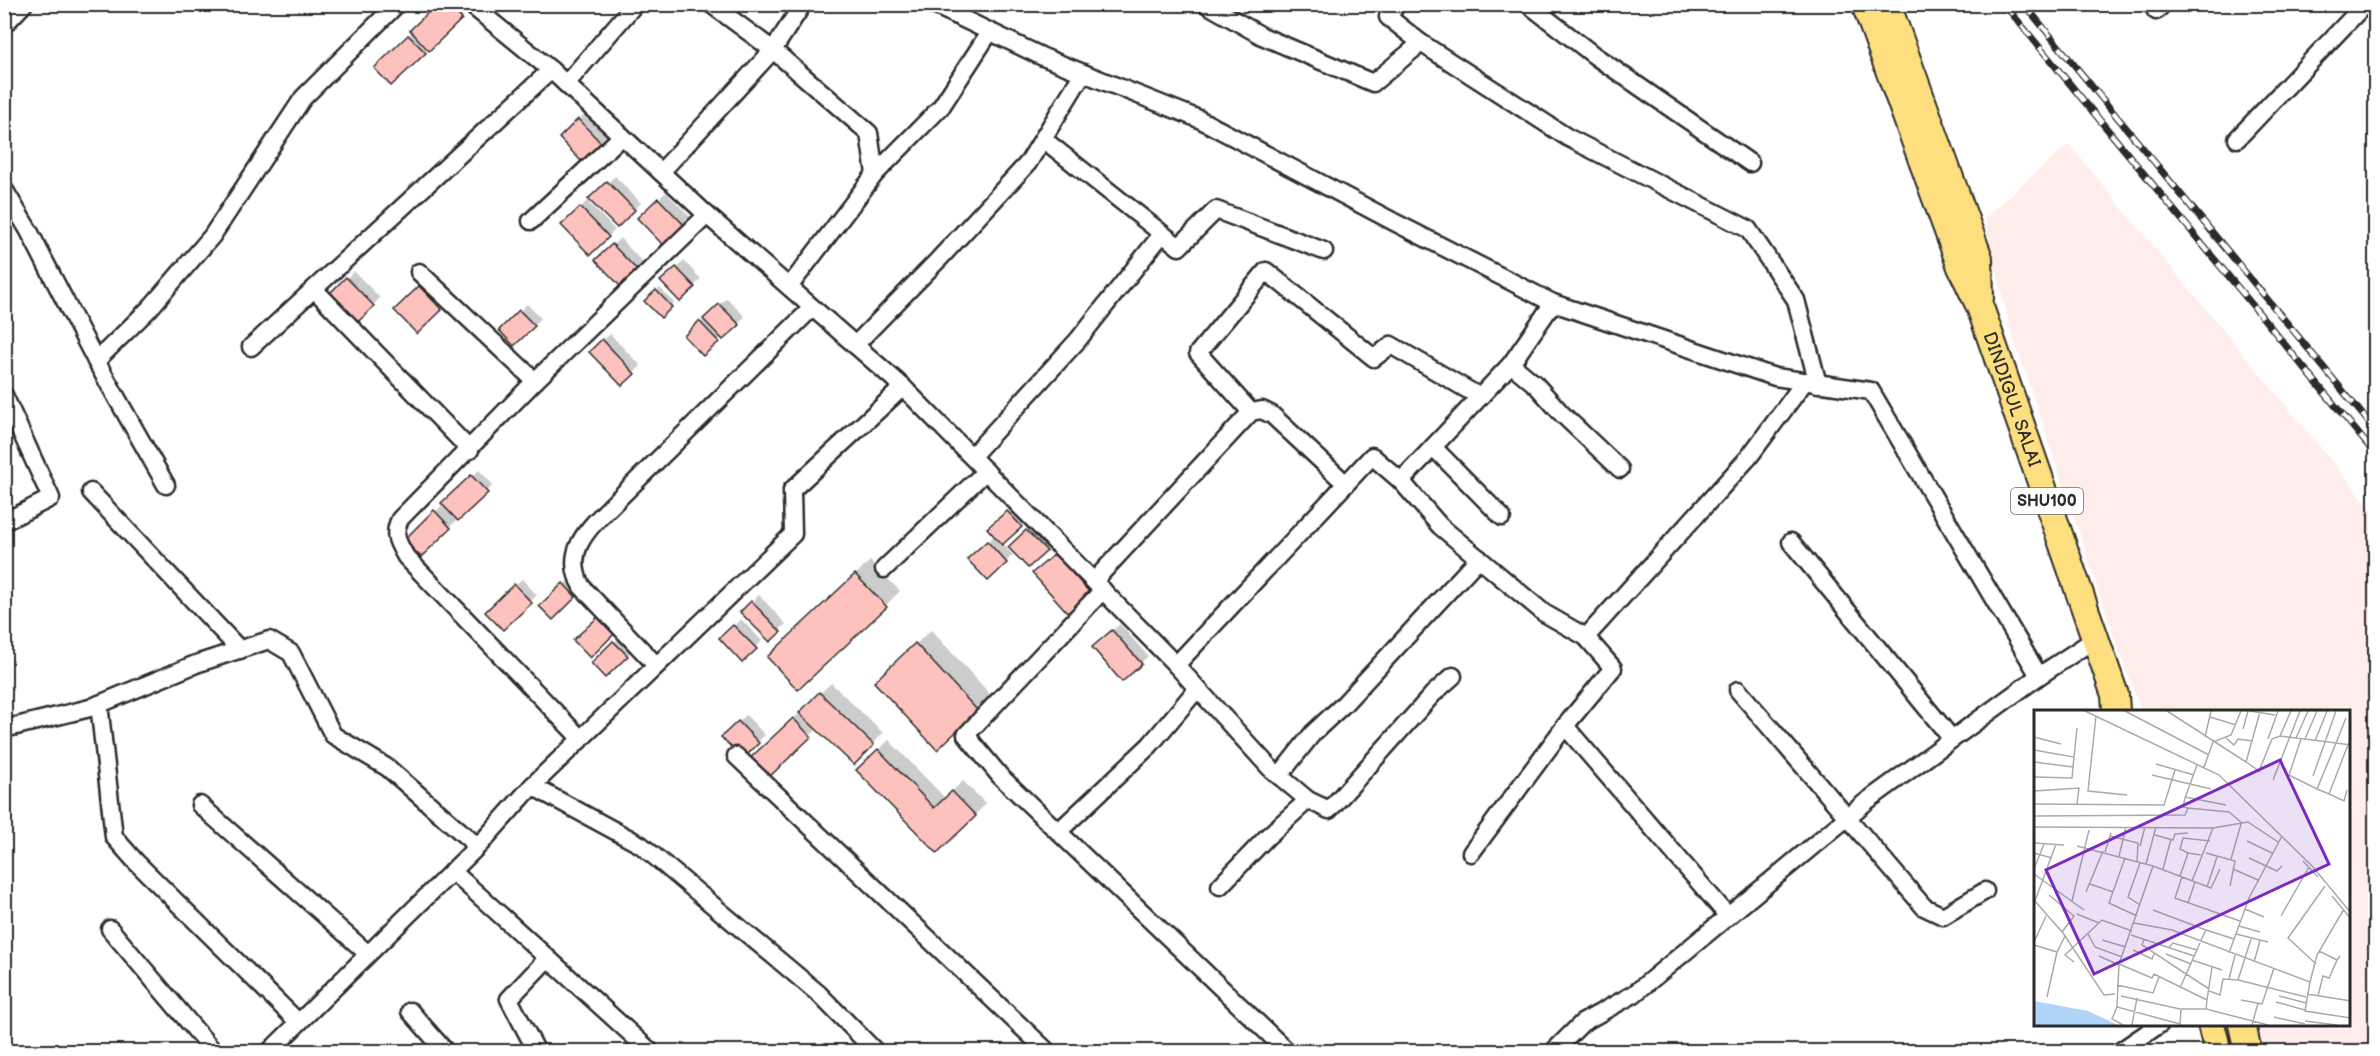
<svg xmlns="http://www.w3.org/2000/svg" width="2380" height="1056" font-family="'Balsamiq Sans',sans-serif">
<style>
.built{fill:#ffedec}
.shadow{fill:#0003}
.building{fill:#fec2be;stroke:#2b2b2b;stroke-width:1.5}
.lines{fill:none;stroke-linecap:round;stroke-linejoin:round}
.street-casing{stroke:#2b2b2b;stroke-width:21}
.primary-casing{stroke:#2b2b2b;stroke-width:30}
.street{stroke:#fff;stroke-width:16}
.primary{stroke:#fedf80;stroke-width:26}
.rail-casing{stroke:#2b2b2b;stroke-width:7}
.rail{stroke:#fff;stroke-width:4.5;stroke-dasharray:14;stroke-linecap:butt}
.labels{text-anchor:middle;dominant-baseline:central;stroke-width:6;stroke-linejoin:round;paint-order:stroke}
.shield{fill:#fff;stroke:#6b6b6b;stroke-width:1.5}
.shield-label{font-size:16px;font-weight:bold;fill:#2b2b2b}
.street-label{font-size:18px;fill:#2b2b2b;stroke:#fff}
.inset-road{fill:none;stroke:#aaa;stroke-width:1.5}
.view{fill:#7b2cbf;fill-opacity:0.15;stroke:#7b2cbf;stroke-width:3}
.inset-edge{fill:none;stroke:#2b2b2b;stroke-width:3}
</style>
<rect width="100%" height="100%" fill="#fff"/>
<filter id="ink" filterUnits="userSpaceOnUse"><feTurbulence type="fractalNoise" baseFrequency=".0167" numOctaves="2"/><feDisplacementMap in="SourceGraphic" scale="12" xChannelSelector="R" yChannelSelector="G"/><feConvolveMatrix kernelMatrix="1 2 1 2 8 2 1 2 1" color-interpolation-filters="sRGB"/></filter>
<g filter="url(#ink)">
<polygon class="built" points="2069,144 2375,513 2375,1051 2263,1051 2256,1025 2348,1024 2348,711 2141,711 2115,639 2009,325 1984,218"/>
<g class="shadow">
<polygon points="439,4 461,4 468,11 392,84 376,68"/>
<polygon points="586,113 607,135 582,159 561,138"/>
<polygon points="615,176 641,203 617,226 590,199"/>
<polygon points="666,192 692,219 665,244 639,218"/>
<polygon points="587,201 615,230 590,253 563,225"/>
<polygon points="620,238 645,265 623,287 598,260"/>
<polygon points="684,261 701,279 680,300 662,281"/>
<polygon points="354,271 380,298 358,320 332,293"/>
<polygon points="427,280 448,302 417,332 396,310"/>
<polygon points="660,288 674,303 661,316 646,301"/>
<polygon points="727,298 745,317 703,354 686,336"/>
<polygon points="527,304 541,318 514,344 501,330"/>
<polygon points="610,334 641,366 622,384 591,352"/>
<polygon points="479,470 493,485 421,555 406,540"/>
<polygon points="1015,505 1028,519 1002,543 1013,555 988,579 969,559 995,535 996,521"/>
<polygon points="1034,524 1052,543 1028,566 1017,540"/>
<polygon points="1063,548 1096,586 1090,593 1041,567"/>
<polygon points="870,561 900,591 885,606 783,643"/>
<polygon points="571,578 582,590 553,618 541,606"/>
<polygon points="522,579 537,595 503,628 487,612"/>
<polygon points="759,595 786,624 770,640 742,612"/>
<polygon points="605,611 620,627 590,656 576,640"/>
<polygon points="741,619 762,641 742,661 721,638"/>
<polygon points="1120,624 1148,656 1141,663 1101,640"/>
<polygon points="931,630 992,696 937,747 890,668"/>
<polygon points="621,636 634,649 605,676 593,663"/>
<polygon points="831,683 883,733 854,763 818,728 767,777 750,760"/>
<polygon points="746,715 765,735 743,757 724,737"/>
<polygon points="889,740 945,798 963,781 986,804 937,851 858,770"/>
</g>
<g class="building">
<polygon points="437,4 448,4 462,19 429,51 410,30"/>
<polygon points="408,35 426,53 391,86 374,68"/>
<polygon points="578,119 601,143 582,162 559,138"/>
<polygon points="607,181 635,210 617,228 588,199"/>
<polygon points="658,198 686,227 665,247 637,218"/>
<polygon points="580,207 609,237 590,255 561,225"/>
<polygon points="612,244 640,273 623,289 595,260"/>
<polygon points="676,267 695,287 680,302 660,281"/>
<polygon points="346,277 374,306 358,322 330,293"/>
<polygon points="419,286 442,310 417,334 394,310"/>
<polygon points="656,290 672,307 661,318 644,301"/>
<polygon points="719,304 740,325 723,340 703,319"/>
<polygon points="519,310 535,326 514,346 499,330"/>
<polygon points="699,321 719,342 703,356 684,336"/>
<polygon points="602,339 635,374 622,386 589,352"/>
<polygon points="471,475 488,493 458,521 441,503"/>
<polygon points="434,510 451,528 421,557 404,540"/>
<polygon points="1007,511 1022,527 1002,545 987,528"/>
<polygon points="1026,530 1047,551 1028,568 1008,547"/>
<polygon points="987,541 1007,563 988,581 967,559"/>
<polygon points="1055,554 1091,594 1068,613 1032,573"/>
<polygon points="855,574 887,607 798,690 767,657"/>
<polygon points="563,583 576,597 553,620 539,606"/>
<polygon points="514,584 532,603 503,630 485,612"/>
<polygon points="751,601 781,632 770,642 740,612"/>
<polygon points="598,617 614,634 590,658 573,640"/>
<polygon points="733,625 757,649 742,663 719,638"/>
<polygon points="1112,630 1142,664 1122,682 1092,647"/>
<polygon points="613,641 628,656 605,678 591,663"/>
<polygon points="915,643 978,711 937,750 874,682"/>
<polygon points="819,692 874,745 854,765 799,713"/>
<polygon points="793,718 811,737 767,779 748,760"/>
<polygon points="738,721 759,743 743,759 721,737"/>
<polygon points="878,749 934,808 952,791 976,816 937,853 856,770"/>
</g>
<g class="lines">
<g class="street-casing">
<g id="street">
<polyline points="470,4 551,70 707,215 903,387 1176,665 1271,769 1308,800 1329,810 1433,694 1453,676"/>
<polyline points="711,4 773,50 869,133 875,174 789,287"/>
<polyline points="932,4 1043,57 1199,119 1396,223 1553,303 1775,377 1871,391 2039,676"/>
<polyline points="1206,4 1262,36 1373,83 1421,43 1567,137 1748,229 1796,300 1818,384"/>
<polyline points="1397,4 1388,17 1421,43"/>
<polyline points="1528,4 1595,56 1750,163"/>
<polyline points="2152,4 2156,11 2163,4"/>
<polyline points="4,25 24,4"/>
<polyline points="566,84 635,4"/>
<polyline points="1043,139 1179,247 1216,210 1324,251"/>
<polyline points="2237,139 2365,4"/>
<polyline points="661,172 773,50 803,4"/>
<polyline points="875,174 941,107 989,33"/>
<polyline points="4,189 29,231 96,361 166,485"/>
<polyline points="531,221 622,136"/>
<polyline points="419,272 535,381"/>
<polyline points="314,289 470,450"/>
<polyline points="855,345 939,259 1028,163 1083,73"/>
<polyline points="251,347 551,70"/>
<polyline points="96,361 150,308 212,236 303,98 397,4"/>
<polyline points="1511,364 1536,385 1562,414 1620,469"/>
<polyline points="4,395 51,498 4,522"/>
<polyline points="1251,412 1198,353 1266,271 1374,358 1391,345 1480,397"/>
<polyline points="1433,447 1502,517"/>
<polyline points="972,456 1078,340 1162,234"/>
<polyline points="1401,481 1440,526 1544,613 1586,637 1613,668 1565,726 1471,853"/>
<polyline points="91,492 240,650"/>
<polyline points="1791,542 1952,739"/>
<polyline points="884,569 986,471"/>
<polyline points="1094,581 1251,412 1262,410 1272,415 1346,484"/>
<polyline points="1103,590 966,735 1000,776 1288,1052"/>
<polyline points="1586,637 1749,457 1805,381"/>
<path d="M656,665L582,587C562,551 589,528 613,504L812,308"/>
<polyline points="1176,665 1372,456 1401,481 1511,364 1553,303"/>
<polyline points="1738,690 1924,907 1943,916 1985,891"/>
<polyline points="99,704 114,837 136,862 298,1022"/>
<polyline points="1565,726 1728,916"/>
<polyline points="4,729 90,708 196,664 269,640 291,653 333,735 388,768 477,846"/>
<path d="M581,739L406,557C398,543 392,535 400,519L535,381L707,215"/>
<polyline points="736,756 1048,1052"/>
<polyline points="1279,776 1313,733 1343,705 1479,558"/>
<polyline points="532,786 641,845 819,994 876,1052"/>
<polyline points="200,805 367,953"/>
<polyline points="1059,831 1150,745 1197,689"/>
<polyline points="452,871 651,1052"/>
<polyline points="1220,886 1267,837 1308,800"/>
<polyline points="110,929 214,1052"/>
<polyline points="410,1011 446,1052"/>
<polyline points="269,1052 482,842 532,786 793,534 792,490 903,387"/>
<polyline points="537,1052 509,999 547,959"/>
<polyline points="1553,1052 1582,1023 1634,994 1867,801 2039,676 2095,639"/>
<polyline points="2119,1052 2160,1024"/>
</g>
</g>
<g class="primary-casing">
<g id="primary">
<path id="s1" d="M1865,4L1961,267L1980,307L2115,695L2116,711"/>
<polyline points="1887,4 1979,258 1980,298"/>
<polyline points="2211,1024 2218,1052"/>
<polyline points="2242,1024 2248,1052"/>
</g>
</g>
<use href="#street" class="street"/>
<use href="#primary" class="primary"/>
<g class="rail-casing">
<g id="rail">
<polyline points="2004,4 2376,455"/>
<polyline points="2024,4 2376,431"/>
</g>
</g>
<use href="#rail" class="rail"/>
</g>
</g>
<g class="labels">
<rect class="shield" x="2011" y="488" width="72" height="26" rx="4.5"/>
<g class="shield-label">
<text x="2047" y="501">SHU100</text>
</g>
<g class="street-label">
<text stroke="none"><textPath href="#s1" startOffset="422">DINDIGUL SALAI</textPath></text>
</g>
</g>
<g transform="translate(2034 710)">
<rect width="316" height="316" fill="#fff"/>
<path d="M0,291L54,301L84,315H0Z" fill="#aed4f7"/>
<path class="inset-road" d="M51,1L185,65L279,157L317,203M91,1L175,45M133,1L212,52L226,2M216,1L241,5M62,6L54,81L93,85M176,7L202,15M209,19L214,1M246,26L257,1M0,27L27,34M171,27L177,1M192,28L200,35L204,29L219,31M262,28L274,1M234,29L244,1M267,29L255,65L283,79L302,33L317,35M271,29L283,1M281,31L293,1M0,40L40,47L38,68L0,67M40,47L43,18M0,52L39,57M212,52L225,61L238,29L246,26L302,33L312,8M122,54L160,65M170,57L179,32L197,25L207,1M118,65L177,79M279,66L302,1M239,70L266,1M283,79L295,84L317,27M0,81L45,78L43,94M295,84L310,91L313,80M151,87L192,95M0,94L130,95L141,60M154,98L149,97L151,88L163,55M0,106L151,105L154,98L195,102L208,113M0,117L179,118L214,112L244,132M121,125L139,130L141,124L154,123M76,126L104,133L103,152M213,131L238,143M0,133L30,135M43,136L119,156L177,178L186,159M106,136L111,117M71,142L77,123M0,143L18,148M154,143L146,139L149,128L176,131M172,143L201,151L196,176M85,146L92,117M91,148L75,193L103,206M215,148L243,161L248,156M197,149L207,114M269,151L284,167M106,153L94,187L106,195M112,154L122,117M119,156L85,254L83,297L146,314L147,299H172L234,315M0,159L10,134M129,159L137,129M199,159L224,170M0,164L50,200M146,166L154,143L167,145M148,167L141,188L206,211M158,171L179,118M56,174L79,182M173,177L183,147M52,182L69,141M15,185L40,206L28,222M298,186L317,209M0,190L29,223L70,285L81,284M1,191L22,134M38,191L55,120M154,193L161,172M211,199L230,207M119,200L172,220M43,204L65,213M247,206L275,157M100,213L138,220L276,272L271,301L317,308M205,216L226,222M54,224L61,237L88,247M202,224L234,232M97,225L160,246M110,229L108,235L175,279M68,230L92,237M167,230L172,220L200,229M0,232L12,206M0,235L23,242L31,226M135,237L139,233L163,240M99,240L118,249L120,244M285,241L303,250L306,246M195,243L215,188L248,126M132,244L157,254M65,246L85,255M158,250L188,260M40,252L31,245L68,210L98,221M220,252L226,231M85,254L118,268L120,264L173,290L172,299M282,254L254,228L291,176M195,269L201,245M204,270L272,287M276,272L283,245L310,199M83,275L119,283L125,267M146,278L166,233M175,281L186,285L189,269L204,270L217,229M273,284L317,291M87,286L146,299M245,286L272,293M284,286L289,266L295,268L303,250M13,287L23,242M173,290L178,257M207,290L228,294L240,258M242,292L271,300M83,297L78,309L89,315M240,307L271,314M271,311L303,315M98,315L103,288M218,315L224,293"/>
<path class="view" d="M246,50L295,154L60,264L12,160Z"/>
<rect width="316" height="316" class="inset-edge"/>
</g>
<rect width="2380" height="1056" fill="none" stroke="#fff" stroke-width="24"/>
<rect x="12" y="12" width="2356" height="1032" fill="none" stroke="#2b2b2b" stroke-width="2" filter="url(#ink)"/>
</svg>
